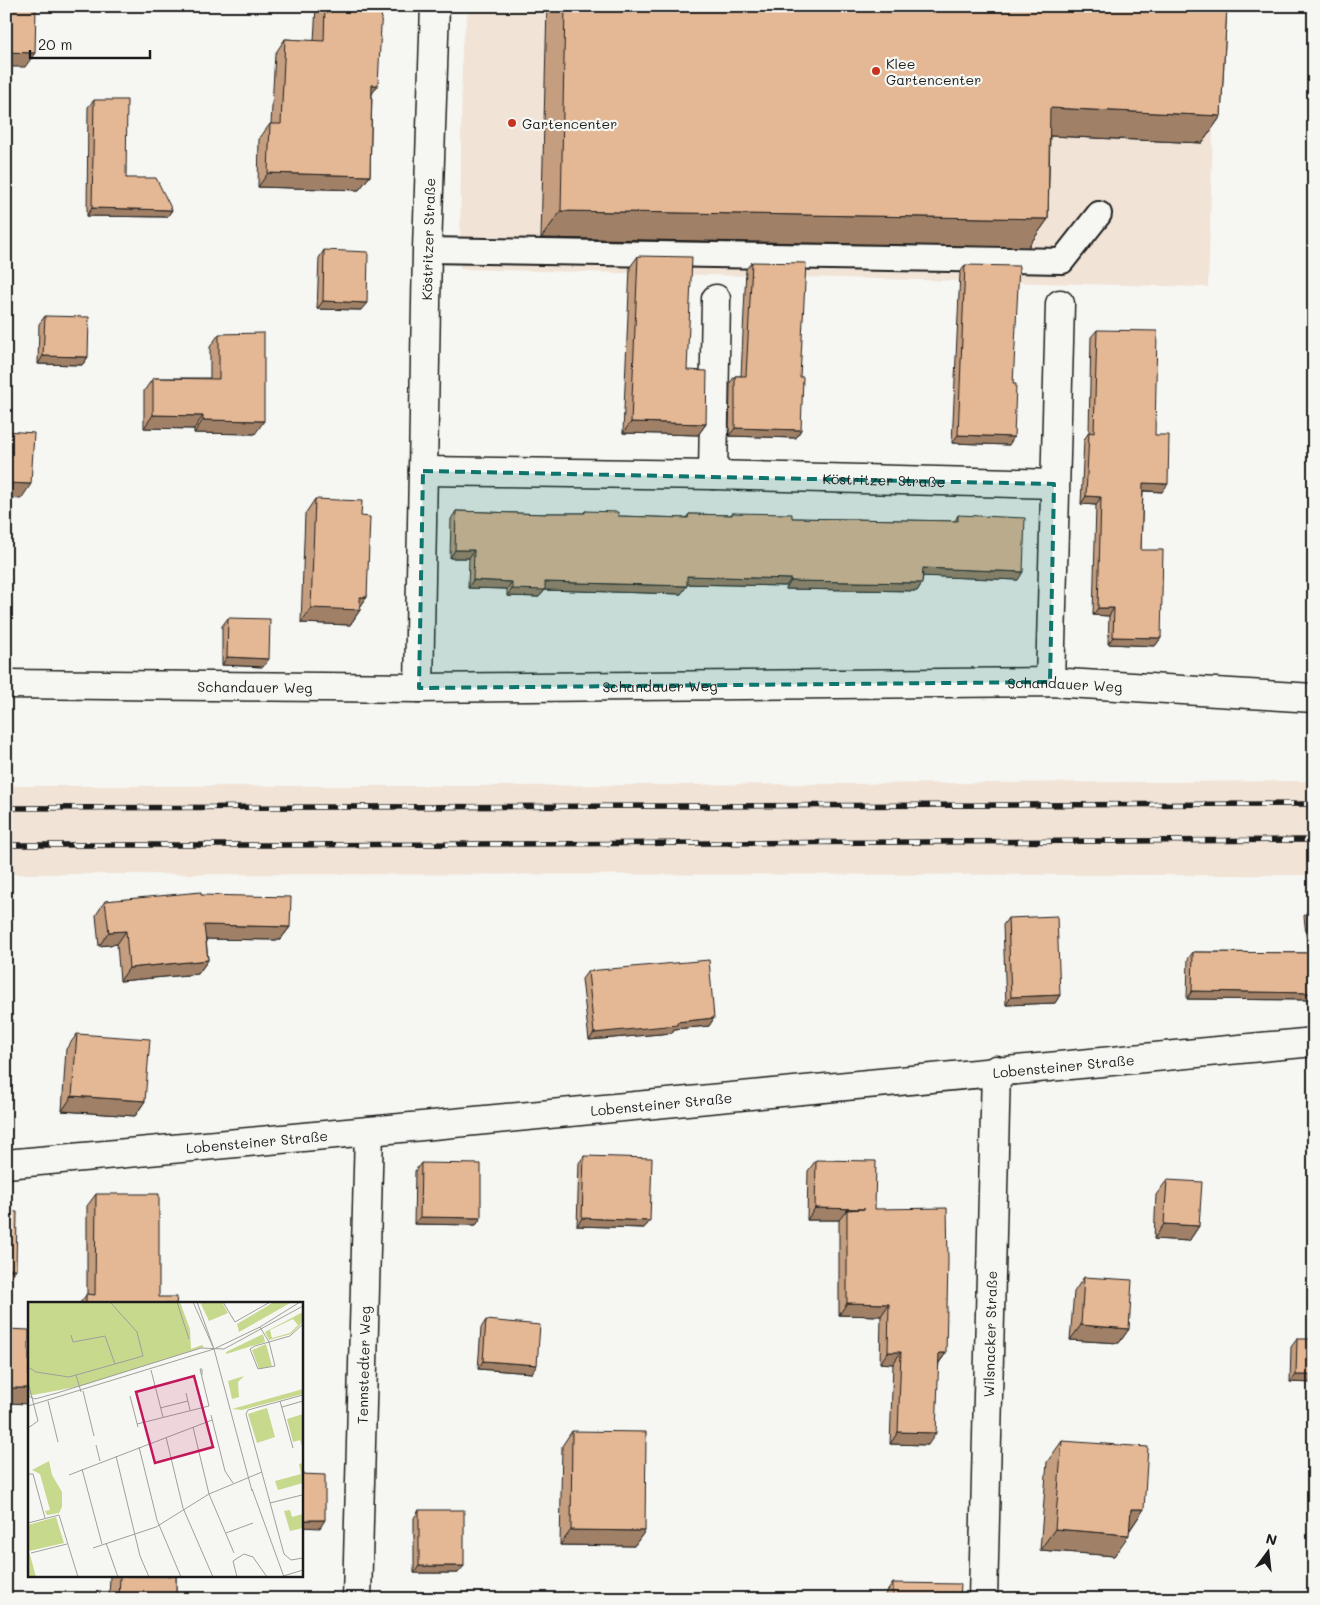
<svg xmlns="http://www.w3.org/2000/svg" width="1320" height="1605" font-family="Mali,sans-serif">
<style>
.built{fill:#f1e3d6}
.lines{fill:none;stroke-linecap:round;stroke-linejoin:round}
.lane-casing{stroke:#1c1c1c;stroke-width:28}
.street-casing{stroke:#1c1c1c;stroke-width:31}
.lane{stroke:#f6f6f2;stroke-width:24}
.street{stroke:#f6f6f2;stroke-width:28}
.rail-casing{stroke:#1c1c1c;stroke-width:5.5}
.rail{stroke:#f6f6f2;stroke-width:4;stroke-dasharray:11;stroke-linecap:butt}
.wall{fill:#c59e80;stroke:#1c1c1c}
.shaded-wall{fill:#a08168;stroke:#1c1c1c}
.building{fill:#e5b895;stroke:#1c1c1c}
.marked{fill:#0f766e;fill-opacity:0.2;stroke:#0f766e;stroke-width:4;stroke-dasharray:10 6;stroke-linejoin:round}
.poi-dot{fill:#c8321e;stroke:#f6f6f2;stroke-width:2}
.labels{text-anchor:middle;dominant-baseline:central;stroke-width:4.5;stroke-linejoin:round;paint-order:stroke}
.poi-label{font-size:14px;fill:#1c1c1c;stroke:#f6f6f2;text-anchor:start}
.street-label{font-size:14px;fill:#1c1c1c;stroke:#f6f6f2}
.inset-road{fill:none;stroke:#9f9f9c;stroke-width:1}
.view{fill:#c2185b;fill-opacity:0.15;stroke:#c2185b;stroke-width:2.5}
.inset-edge{fill:none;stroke:#1c1c1c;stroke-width:2.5}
</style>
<rect width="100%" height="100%" fill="#f6f6f2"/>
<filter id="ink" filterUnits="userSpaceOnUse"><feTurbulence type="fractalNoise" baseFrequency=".02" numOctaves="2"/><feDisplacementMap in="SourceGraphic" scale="10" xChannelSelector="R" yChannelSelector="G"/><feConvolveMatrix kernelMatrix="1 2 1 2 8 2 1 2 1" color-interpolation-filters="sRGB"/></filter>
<g filter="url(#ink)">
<g class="built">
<polygon points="469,6 1217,6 1208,287 460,269 462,46"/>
<polygon points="1314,781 1314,875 6,874 6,786 500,786"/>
</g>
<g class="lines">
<g class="lane-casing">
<polyline id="lane" points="427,250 1062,261 1099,214"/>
</g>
<g class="street-casing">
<g id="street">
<path id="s1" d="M423,471L713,475L1054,484"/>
<polyline points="713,475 716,299"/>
<polyline points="1050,682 1060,304"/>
<path id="s2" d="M6,684L419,688L1050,682L1314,698"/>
<path id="s3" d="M419,688L427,250L435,6"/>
<path id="s4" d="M6,1164L369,1131L1314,1042"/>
<path id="s5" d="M357,1599L369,1131"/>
<path id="s6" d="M983,1599L996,1070"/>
</g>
</g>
<use href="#lane" class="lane"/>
<use href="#street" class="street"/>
<g class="rail-casing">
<g id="rail">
<polyline points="6,808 1314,804"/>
<polyline points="6,845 281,845 1314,840"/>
</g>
</g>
<use href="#rail" class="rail"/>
</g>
<g class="wall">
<polygon points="316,6 382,6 372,94 370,176 359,190 258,187 259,139 270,124 271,124 275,54 285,39 314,41"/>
<polygon points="547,6 1227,6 1221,116 1202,143 1050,136 1048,219 1028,247 541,238"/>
<polygon points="94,100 126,178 172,210 167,217 87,216 88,107"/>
<polygon points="324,250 361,310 317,309 319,258"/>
<polygon points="638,256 687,370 706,424 698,435 623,433 630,267"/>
<polygon points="752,262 800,377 796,438 729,436 730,383 735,376 741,376 746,269"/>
<polygon points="965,265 1009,445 952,443 960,273"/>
<polygon points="45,316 88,357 82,365 38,364 39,324"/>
<polygon points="1097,330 1155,435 1162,492 1143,491 1141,550 1161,638 1155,646 1108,644 1109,616 1093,615 1096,505 1081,504 1084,440 1089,432 1091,337"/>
<polygon points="219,334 255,434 194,433 194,429 144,428 144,391 153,378 210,378 210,347"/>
<polygon points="315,499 361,516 367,597 360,607 360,610 350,625 301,623 305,514"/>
<polygon points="456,511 545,514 546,513 584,513 585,511 618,516 686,518 689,514 731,515 732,513 792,518 955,521 958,515 1018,580 923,576 922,583 917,591 786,589 786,586 687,584 681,594 545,590 539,597 507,596 507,589 468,588 469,558 450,558 451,519"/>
<polygon points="228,618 263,667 222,665 222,626"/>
<polygon points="201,895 290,927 280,940 206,939 208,960 198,974 120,981 117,944 99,946 96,915 105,901"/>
<polygon points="1314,908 1314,1000 1187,999 1188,959 1193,952 1308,953 1304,916 1309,909"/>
<polygon points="1008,918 1060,995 1055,1003 1006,1005 1003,925"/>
<polygon points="588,971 714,1018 709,1026 674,1029 672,1033 589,1040 582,979"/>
<polygon points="77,1034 145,1101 135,1116 62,1111 66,1049"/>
<polygon points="584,1156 650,1221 644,1228 577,1226 579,1163"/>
<polygon points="816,1160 875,1209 946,1353 939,1363 928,1445 890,1444 893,1364 880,1363 881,1316 839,1315 839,1220 807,1220 808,1171"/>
<polygon points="421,1163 481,1218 476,1225 414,1224 415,1171"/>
<polygon points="1167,1180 1199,1226 1189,1241 1154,1239 1156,1195"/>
<polygon points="96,1194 159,1297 176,1304 79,1304 87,1294 87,1206"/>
<polygon points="1084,1277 1129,1329 1119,1343 1070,1340 1074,1292"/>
<polygon points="486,1320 532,1373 478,1369 481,1328"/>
<polygon points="1297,1339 1314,1383 1290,1382 1291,1347"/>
<polygon points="572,1431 645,1531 634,1546 560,1545 562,1446"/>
<polygon points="1062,1441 1144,1509 1130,1530 1114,1556 1040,1550 1047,1462"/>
<polygon points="419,1510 458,1573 414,1573 414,1518"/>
<polygon points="110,1576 176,1576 176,1599 109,1599"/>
<polygon points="893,1583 960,1599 882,1599"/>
</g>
<g class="shaded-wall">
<polygon points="6,52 35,53 25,67 6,67"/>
<polygon points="372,85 378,85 368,100"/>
<polygon points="1050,108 1221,116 1202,143 1031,135"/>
<polygon points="268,173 370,176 359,190 258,187"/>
<polygon points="92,208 172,210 167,217 87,216"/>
<polygon points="561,211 1048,219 1028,247 541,238"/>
<polygon points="323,301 367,303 361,310 317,309"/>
<polygon points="43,356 88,357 82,365 38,364"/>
<polygon points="153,415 203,416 194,429 144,428"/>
<polygon points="203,420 264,421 255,434 194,433"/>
<polygon points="631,422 706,424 698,435 623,433"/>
<polygon points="735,428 801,430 796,438 729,436"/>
<polygon points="958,435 1014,437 1009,445 952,443"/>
<polygon points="6,483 31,484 21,499 6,498"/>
<polygon points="1143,483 1168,484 1162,492 1137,490"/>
<polygon points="1086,496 1101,497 1096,505 1081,504"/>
<polygon points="455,550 474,550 469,558 450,558"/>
<polygon points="923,568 1023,572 1018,580 918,576"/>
<polygon points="687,576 791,579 786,586 681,584"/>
<polygon points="473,580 512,582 507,589 468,588"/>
<polygon points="791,581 922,583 917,591 786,589"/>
<polygon points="545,582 687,586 681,594 545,590 539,597 507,596 512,589"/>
<polygon points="360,597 367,597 358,610 360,610 350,625 301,623 311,608"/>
<polygon points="1098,608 1114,608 1109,616 1093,615"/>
<polygon points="1113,637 1161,638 1155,646 1108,644"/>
<polygon points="227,657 269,659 263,667 222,665"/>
<polygon points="204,925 290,927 280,940 195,939"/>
<polygon points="126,931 117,944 99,946 109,932"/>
<polygon points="208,960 198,974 120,981 129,968"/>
<polygon points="1192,991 1314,993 1314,1000 1187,999"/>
<polygon points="1060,995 1055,1003 1006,1005 1011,997"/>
<polygon points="714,1018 709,1026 674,1029 672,1033 589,1040 594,1033 677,1022"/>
<polygon points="72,1096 145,1101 135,1116 62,1111"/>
<polygon points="815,1208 865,1209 847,1210 839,1220 807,1220"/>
<polygon points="420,1217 481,1218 476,1225 414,1224"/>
<polygon points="582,1218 650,1221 644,1228 577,1226"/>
<polygon points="1164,1224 1199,1226 1189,1241 1154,1239"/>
<polygon points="6,1269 16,1269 11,1277 6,1277"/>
<polygon points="847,1303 889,1304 881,1316 839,1315"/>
<polygon points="1081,1325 1129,1329 1119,1343 1070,1340"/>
<polygon points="888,1352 901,1352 893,1364 880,1363"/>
<polygon points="939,1353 946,1353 937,1365"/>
<polygon points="483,1361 537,1365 532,1373 478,1369"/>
<polygon points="1296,1375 1314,1375 1314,1383 1290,1382"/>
<polygon points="6,1388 29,1388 29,1404 6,1403"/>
<polygon points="898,1432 936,1433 928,1445 890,1444"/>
<polygon points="1131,1509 1144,1509 1129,1531"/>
<polygon points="301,1520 325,1520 320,1528 301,1527"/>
<polygon points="1055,1529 1129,1535 1114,1556 1040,1550"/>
<polygon points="571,1530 645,1531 634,1546 560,1545"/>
<polygon points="419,1566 464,1566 458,1573 414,1573"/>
</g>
<g class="building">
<polygon points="6,6 36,6 35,53 6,52"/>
<polygon points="325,6 382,6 378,85 372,85 370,176 268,173 270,124 281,124 285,39 324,41"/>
<polygon points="565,6 1227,6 1221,116 1050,108 1048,219 561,211"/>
<polygon points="94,100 127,100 126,178 156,178 172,210 92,208"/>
<polygon points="324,250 368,252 367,303 323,301"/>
<polygon points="638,256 692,257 687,370 707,371 706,424 631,422"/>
<polygon points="752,262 806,263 800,377 803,377 801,430 735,428 735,376 746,376"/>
<polygon points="965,265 1019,266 1013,384 1016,384 1014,437 958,435"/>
<polygon points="45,316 89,317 88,357 43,356"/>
<polygon points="1097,330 1157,331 1155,435 1169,435 1168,484 1143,483 1141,550 1163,550 1161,638 1113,637 1114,608 1098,608 1101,497 1086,496 1089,432 1094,433"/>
<polygon points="264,333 264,421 203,420 203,416 153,415 153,378 219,379 219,334"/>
<polygon points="6,431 34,433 31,484 6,483"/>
<polygon points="315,499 362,501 361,516 370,517 367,597 360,597 360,610 311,608"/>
<polygon points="456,511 546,514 546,513 585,513 585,511 618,512 618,516 688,518 689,514 732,515 732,513 792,514 792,518 958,521 958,515 1025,518 1023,572 923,568 922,583 791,581 791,579 687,576 687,586 545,582 545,590 512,589 512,582 473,580 474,550 455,550"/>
<polygon points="228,618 270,619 269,659 227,657"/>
<polygon points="201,892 201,895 291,897 290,927 204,925 208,960 129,968 126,931 109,932 105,901"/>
<polygon points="1314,908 1314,948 1309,909"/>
<polygon points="1057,916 1060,995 1011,997 1008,918"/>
<polygon points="1193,952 1314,953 1314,993 1192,991"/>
<polygon points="709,960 714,1018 677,1022 677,1025 594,1033 588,971"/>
<polygon points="77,1034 150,1039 145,1101 72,1096"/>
<polygon points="584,1156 652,1158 650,1221 582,1218"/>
<polygon points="816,1160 876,1161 875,1209 947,1208 948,1261 946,1353 939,1353 936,1433 898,1432 901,1352 888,1352 889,1304 847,1303 847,1210 865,1209 815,1208"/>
<polygon points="421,1163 481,1164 481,1218 420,1217"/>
<polygon points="1167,1180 1202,1182 1199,1226 1164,1224"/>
<polygon points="96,1194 159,1194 159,1297 177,1297 176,1304 86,1304 86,1294 95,1295"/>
<polygon points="6,1211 17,1212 16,1269 6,1269"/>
<polygon points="1084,1277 1132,1280 1129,1329 1081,1325"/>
<polygon points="486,1320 540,1325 537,1365 483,1361"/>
<polygon points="6,1329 29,1330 29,1388 6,1388"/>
<polygon points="1297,1339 1314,1339 1314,1375 1296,1375"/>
<polygon points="572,1431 646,1432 645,1531 571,1530"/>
<polygon points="1062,1441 1148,1447 1144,1509 1131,1509 1129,1535 1055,1529"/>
<polygon points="301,1474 325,1475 325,1520 301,1520"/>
<rect x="419" y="1510" width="45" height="56"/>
<polygon points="120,1576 176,1576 176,1599 119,1599"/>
<polygon points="893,1583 961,1584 960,1599 893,1599"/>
</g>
</g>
<path class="marked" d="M423,471L1054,484L1050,682L419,688Z"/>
<g class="poi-dot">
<circle cx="876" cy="71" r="5"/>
<circle cx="512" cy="123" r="5"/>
</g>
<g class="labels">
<g class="poi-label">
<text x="886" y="63">Klee<tspan x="886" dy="16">Gartencenter</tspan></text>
<text x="522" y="123">Gartencenter</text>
</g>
<g class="street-label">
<text stroke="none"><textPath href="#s3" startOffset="449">Köstritzer Straße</textPath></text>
<text stroke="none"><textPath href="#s1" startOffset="461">Köstritzer Straße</textPath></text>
<text stroke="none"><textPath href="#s2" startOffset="1059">Schandauer Weg</textPath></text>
<text stroke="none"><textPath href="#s2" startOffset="654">Schandauer Weg</textPath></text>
<text stroke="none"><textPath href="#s2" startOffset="249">Schandauer Weg</textPath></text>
<text stroke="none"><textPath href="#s4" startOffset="1062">Lobensteiner Straße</textPath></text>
<text stroke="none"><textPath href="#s4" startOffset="658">Lobensteiner Straße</textPath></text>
<text stroke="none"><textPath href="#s4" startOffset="252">Lobensteiner Straße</textPath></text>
<text stroke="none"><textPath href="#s6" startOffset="265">Wilsnacker Straße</textPath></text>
<text stroke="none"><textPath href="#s5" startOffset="234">Tennstedter Weg</textPath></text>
</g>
</g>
<g transform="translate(28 1302)">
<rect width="275" height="275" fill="#f6f6f2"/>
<path d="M0,0H152L162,27L163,47L174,43L176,45L53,84L0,94ZM172,0H194L200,11L181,19ZM246,0H264L211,30L209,22ZM275,10V20L263,32L241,38L237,30ZM265,17L270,23L262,31L244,36L242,28ZM235,32L237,40L198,52V50ZM238,42L244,64L231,67L224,48ZM216,74L210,80L211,95L204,97L200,79ZM275,87V92L214,108L204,107ZM239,106L247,135L229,141L220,112ZM275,112V147L272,138L265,140L259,117ZM21,159L24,173L34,190V205L31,211L19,213L17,209L22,208L12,172L4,168ZM275,161V181L250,188L247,179L273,172L271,162ZM262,208L264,215L275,212V226L262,229L256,209ZM28,215L36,241L1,249L8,275H0V223Z" fill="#c6d98d" fill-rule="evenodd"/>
<path class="inset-road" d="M149,0L161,37M165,0L186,47M169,0L186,47M195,0L207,20L242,0M232,25L241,40L247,64L230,67L222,47L227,44L262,34L275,22M43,33L45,40L77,34L87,62M186,47L224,189M0,65L8,70L41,75L115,54L109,30L82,0M123,68L135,115M48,73L53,90M0,80L10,119L0,126M55,89L66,134M158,91L162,108M275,93L220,108L218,112L256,252L263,258L275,256M0,94L7,97L29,91L173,46L196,47L275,4M102,94L110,125M20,99L30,140M252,99L265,146M0,104L186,47L232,25L272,0M254,105L275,99M132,106L160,99M183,113L197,169L205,181M109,122L181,104L172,67H174V73M165,125L181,192L206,251M138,135L155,206L185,275M68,143L72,159M111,145L129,218L153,275M88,154L112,254L121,275M54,167L74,242M0,172H5L17,216M41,173L184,118M224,187L256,275M242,201L274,193M0,221L31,213L50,275M198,231L225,221M78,241L90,275M65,246L128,225L181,192L234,170M3,251L39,242M209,275L205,259L216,252L225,255L239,275M252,275L275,268"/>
<path class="view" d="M166,74L185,145L127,161L108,90Z"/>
<rect width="275" height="275" class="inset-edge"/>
</g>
<rect width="1320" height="1605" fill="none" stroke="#f6f6f2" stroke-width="25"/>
<rect x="12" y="12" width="1295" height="1580" fill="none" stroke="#1c1c1c" stroke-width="2" filter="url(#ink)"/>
<g transform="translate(1268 1552) rotate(15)" stroke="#f6f6f2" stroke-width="4" paint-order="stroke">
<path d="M0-4L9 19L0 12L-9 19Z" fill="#1c1c1c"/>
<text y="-8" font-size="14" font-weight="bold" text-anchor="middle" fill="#1c1c1c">N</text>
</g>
<path d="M30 50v8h120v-8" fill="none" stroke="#1c1c1c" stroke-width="2.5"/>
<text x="38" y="50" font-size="15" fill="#1c1c1c" stroke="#f6f6f2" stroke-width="4" paint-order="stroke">20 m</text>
</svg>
